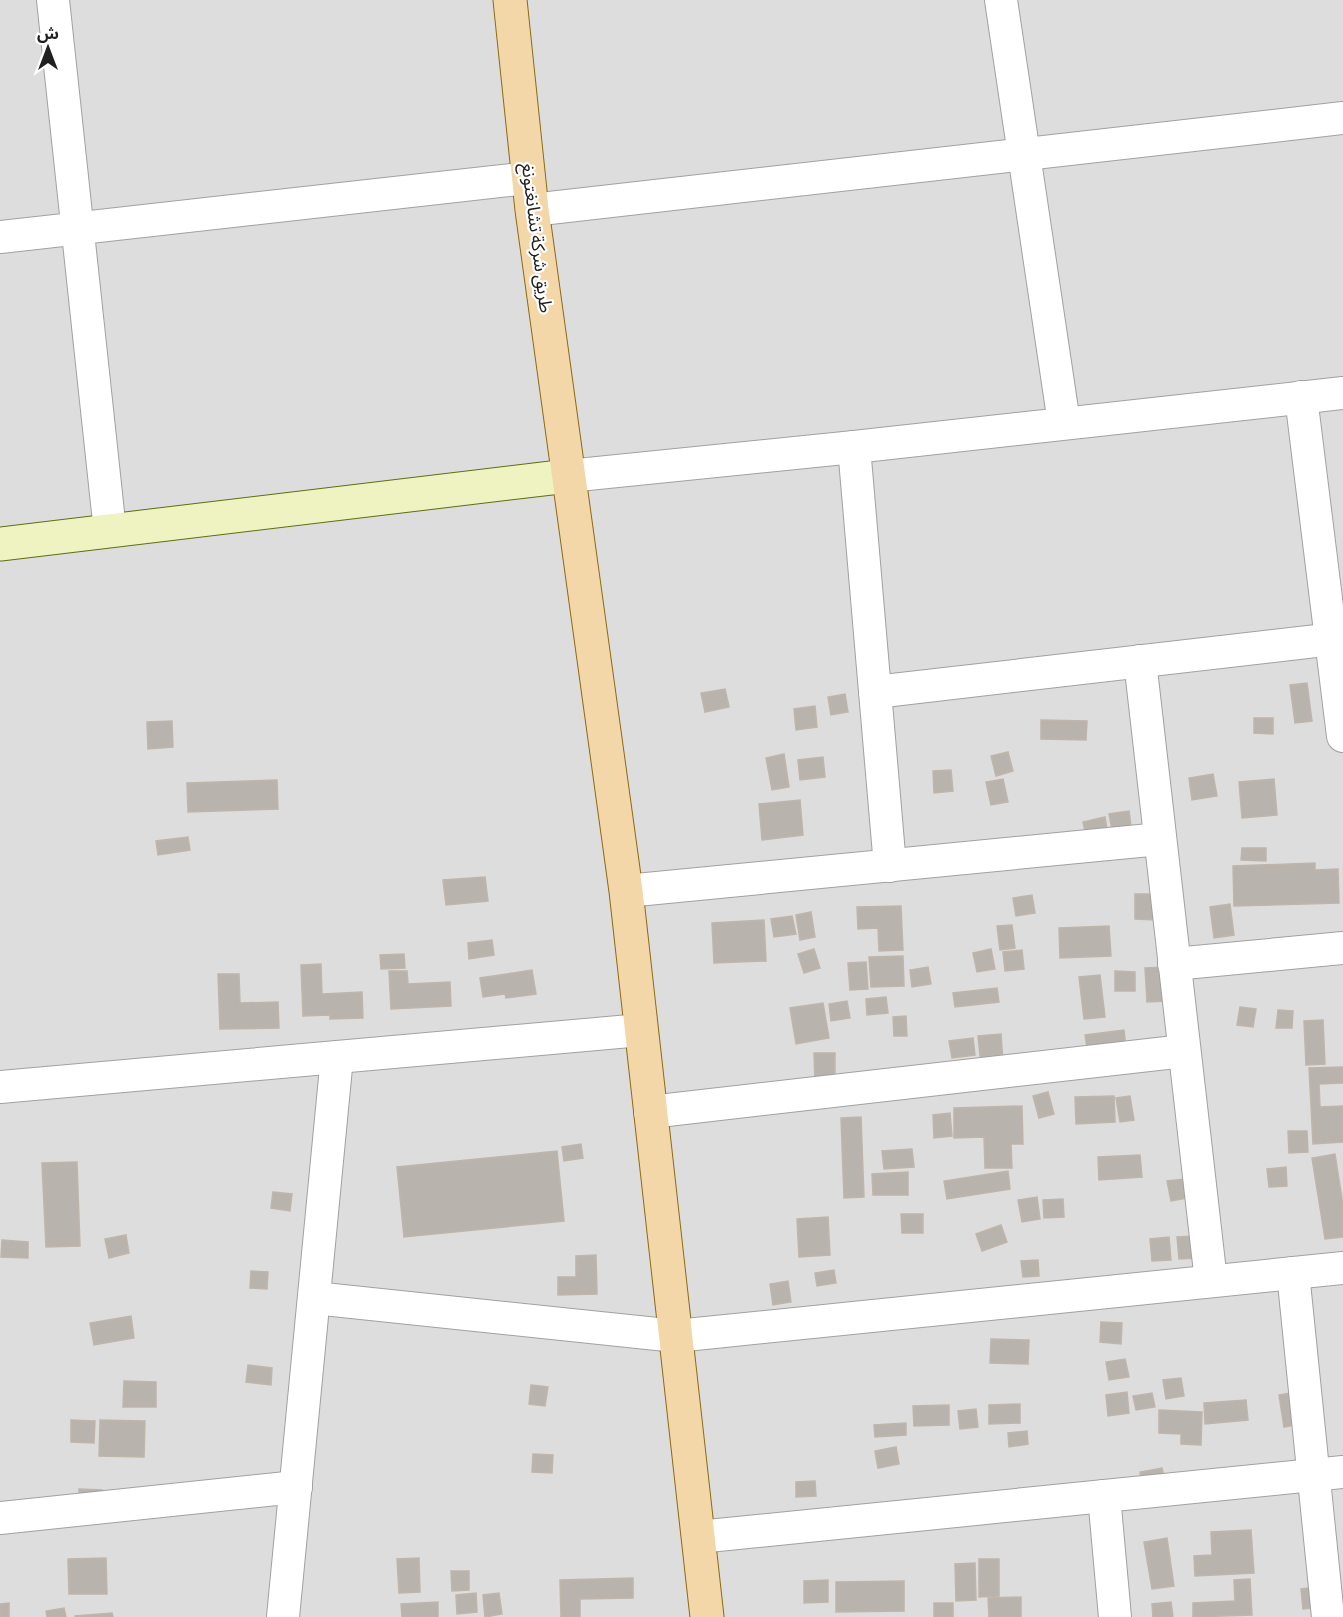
<svg xmlns="http://www.w3.org/2000/svg" width="1343" height="1617" font-family="'Alegreya Sans','Noto Sans Arabic',sans-serif">
<style>
.residential{fill:#dedddd}
.building{fill:#b9b3ad;stroke:#c0b5ab;stroke-width:1.5}
.lines{fill:none;stroke-linecap:round;stroke-linejoin:round}
.street-casing{stroke:#a1a1a1;stroke-width:34}
.secondary-casing{stroke:#5e6e10;stroke-width:35}
.primary-casing{stroke:#8c6a10;stroke-width:35}
.street{stroke:#fff;stroke-width:32}
.secondary{stroke:#eef3c1;stroke-width:33}
.primary{stroke:#f3d7a9;stroke-width:33}
.labels{text-anchor:middle;dominant-baseline:central;stroke-width:4.5;stroke-linejoin:round;paint-order:stroke}
.street-label{font-size:18px;fill:#202020;stroke:#fff}
</style>
<rect width="100%" height="100%" fill="#f0ede7"/>
<rect class="residential" x="0" y="0" width="1343" height="1617"/>
<g class="building">
<polygon points="1307,683 1312,721 1295,723 1290,685"/>
<polygon points="725,689 729,707 705,712 701,693"/>
<polygon points="845,694 848,712 831,715 828,697"/>
<polygon points="815,706 817,727 796,730 794,709"/>
<polygon points="1254,718 1273,718 1273,734 1254,733"/>
<polygon points="1041,720 1087,721 1086,740 1041,739"/>
<polygon points="172,721 173,747 148,749 147,722"/>
<polygon points="1008,752 1013,771 996,776 991,756"/>
<polygon points="784,754 789,787 772,790 766,758"/>
<polygon points="823,757 825,777 800,780 798,760"/>
<polygon points="951,770 953,791 934,793 933,771"/>
<polygon points="1213,774 1217,796 1192,800 1189,778"/>
<polygon points="1003,779 1008,802 991,805 986,782"/>
<polygon points="1274,779 1277,815 1242,818 1239,782"/>
<polygon points="277,780 278,809 188,812 187,783"/>
<polygon points="800,800 803,835 762,840 759,804"/>
<polygon points="1129,811 1131,826 1112,830 1109,814"/>
<polygon points="1105,817 1108,835 1087,840 1083,822"/>
<polygon points="188,837 190,850 158,855 156,841"/>
<polygon points="1242,848 1266,848 1266,861 1241,860"/>
<polygon points="1315,863 1315,870 1338,869 1339,903 1234,906 1233,866"/>
<polygon points="485,877 488,901 446,905 443,880"/>
<polygon points="1135,894 1156,894 1156,920 1135,919"/>
<polygon points="1032,895 1035,913 1016,916 1013,898"/>
<polygon points="1230,904 1234,935 1214,938 1210,907"/>
<polygon points="901,906 903,950 879,951 878,928 858,929 857,907"/>
<polygon points="811,912 815,937 800,940 796,915"/>
<polygon points="792,916 796,934 774,937 771,919"/>
<polygon points="764,920 766,961 714,963 712,923"/>
<polygon points="1012,925 1015,948 1000,950 997,926"/>
<polygon points="1109,926 1111,956 1060,958 1059,928"/>
<polygon points="492,940 494,955 469,959 468,943"/>
<polygon points="814,949 820,968 804,973 798,954"/>
<polygon points="991,949 995,969 977,972 973,953"/>
<polygon points="1022,950 1024,969 1005,971 1003,952"/>
<polygon points="404,954 405,968 381,969 380,955"/>
<polygon points="903,956 904,986 871,987 869,957"/>
<polygon points="866,962 868,989 850,990 848,963"/>
<polygon points="321,964 322,994 362,992 363,1018 330,1019 330,1015 303,1016 301,965"/>
<polygon points="928,967 931,984 912,987 910,970"/>
<polygon points="1165,967 1167,1001 1147,1002 1145,968"/>
<polygon points="532,970 536,994 506,998 505,994 483,997 480,978"/>
<polygon points="389,971 407,971 408,984 450,982 451,1006 391,1009"/>
<polygon points="1115,971 1135,972 1135,991 1115,991"/>
<polygon points="218,974 239,974 240,1003 278,1002 279,1028 220,1029"/>
<polygon points="1100,975 1105,1017 1084,1019 1079,977"/>
<polygon points="997,988 999,1002 955,1007 953,993"/>
<polygon points="886,997 888,1013 867,1015 866,999"/>
<polygon points="847,1001 850,1018 831,1021 829,1004"/>
<polygon points="823,1003 829,1038 796,1044 790,1008"/>
<polygon points="1240,1007 1256,1009 1253,1027 1237,1025"/>
<polygon points="1278,1010 1293,1011 1292,1028 1276,1028"/>
<polygon points="906,1016 907,1036 894,1036 893,1017"/>
<polygon points="1323,1020 1325,1064 1306,1065 1304,1021"/>
<polygon points="1124,1030 1126,1049 1088,1054 1085,1035"/>
<polygon points="1001,1034 1003,1062 981,1065 978,1036"/>
<polygon points="973,1038 975,1055 952,1058 949,1041"/>
<polygon points="814,1053 835,1053 835,1082 815,1082"/>
<polygon points="1343,1067 1343,1083 1319,1084 1320,1107 1343,1106 1343,1142 1313,1144 1309,1068"/>
<polygon points="1048,1092 1054,1114 1039,1118 1033,1096"/>
<polygon points="1114,1096 1115,1122 1076,1124 1075,1097"/>
<polygon points="1130,1096 1134,1120 1120,1122 1116,1098"/>
<polygon points="1022,1106 1023,1144 1011,1144 1012,1168 985,1168 984,1137 954,1138 954,1108"/>
<polygon points="950,1113 952,1136 934,1138 933,1115"/>
<polygon points="861,1117 864,1197 844,1198 841,1118"/>
<polygon points="1288,1131 1307,1131 1308,1152 1289,1153"/>
<polygon points="581,1144 583,1158 564,1161 562,1147"/>
<polygon points="912,1149 914,1167 884,1169 882,1151"/>
<polygon points="557,1151 564,1221 404,1237 397,1167"/>
<polygon points="1335,1154 1343,1205 1343,1237 1325,1239 1312,1158"/>
<polygon points="1140,1155 1142,1177 1099,1180 1098,1157"/>
<polygon points="77,1162 80,1246 46,1247 42,1163"/>
<polygon points="1286,1167 1287,1186 1269,1187 1267,1169"/>
<polygon points="1008,1171 1010,1189 947,1199 944,1181"/>
<polygon points="908,1172 908,1195 873,1195 872,1174"/>
<polygon points="1185,1179 1188,1198 1171,1201 1167,1181"/>
<polygon points="273,1192 292,1194 290,1211 271,1208"/>
<polygon points="1037,1197 1040,1219 1022,1222 1018,1200"/>
<polygon points="1063,1199 1064,1217 1044,1218 1043,1200"/>
<polygon points="901,1214 923,1214 923,1233 902,1233"/>
<polygon points="828,1217 830,1255 799,1257 797,1219"/>
<polygon points="1001,1225 1007,1242 982,1251 976,1234"/>
<polygon points="126,1235 129,1253 109,1258 105,1239"/>
<polygon points="1195,1236 1196,1258 1179,1259 1177,1237"/>
<polygon points="1169,1237 1171,1260 1152,1261 1150,1239"/>
<polygon points="2,1240 28,1242 28,1258 1,1257"/>
<polygon points="596,1255 597,1294 558,1295 558,1277 576,1277 576,1256"/>
<polygon points="1038,1260 1039,1276 1023,1277 1021,1261"/>
<polygon points="834,1270 836,1283 817,1286 815,1273"/>
<polygon points="251,1271 268,1272 267,1289 250,1288"/>
<polygon points="788,1281 791,1302 773,1305 770,1284"/>
<polygon points="131,1316 134,1338 94,1345 90,1323"/>
<polygon points="1101,1322 1122,1323 1121,1344 1100,1342"/>
<polygon points="991,1339 1029,1340 1028,1364 990,1363"/>
<polygon points="1125,1359 1129,1377 1109,1380 1106,1362"/>
<polygon points="248,1365 272,1368 271,1385 246,1382"/>
<polygon points="1181,1378 1184,1396 1166,1399 1163,1380"/>
<polygon points="124,1381 156,1382 156,1407 123,1407"/>
<polygon points="531,1385 548,1387 545,1406 529,1404"/>
<polygon points="1301,1391 1306,1423 1284,1427 1279,1395"/>
<polygon points="1127,1392 1129,1413 1108,1416 1106,1395"/>
<polygon points="1152,1393 1155,1407 1136,1410 1133,1396"/>
<polygon points="1246,1400 1248,1420 1205,1424 1204,1403"/>
<polygon points="1020,1404 1020,1423 989,1424 989,1405"/>
<polygon points="949,1405 949,1425 914,1426 913,1406"/>
<polygon points="976,1409 978,1427 960,1429 958,1411"/>
<polygon points="1159,1410 1202,1412 1201,1445 1181,1444 1181,1434 1159,1433"/>
<polygon points="71,1420 95,1421 94,1443 71,1442"/>
<polygon points="100,1420 145,1421 144,1457 99,1456"/>
<polygon points="906,1423 906,1435 875,1437 874,1425"/>
<polygon points="1027,1431 1028,1444 1009,1447 1008,1433"/>
<polygon points="896,1447 899,1464 878,1468 875,1451"/>
<polygon points="533,1454 553,1455 552,1473 532,1472"/>
<polygon points="1162,1468 1165,1482 1142,1485 1140,1472"/>
<polygon points="815,1481 816,1496 796,1497 796,1482"/>
<polygon points="79,1489 102,1490 102,1505 79,1504"/>
<polygon points="1251,1530 1254,1573 1195,1576 1194,1556 1212,1555 1211,1532"/>
<polygon points="1167,1538 1174,1586 1152,1589 1144,1542"/>
<polygon points="106,1558 107,1594 69,1594 68,1559"/>
<polygon points="419,1558 420,1592 399,1593 397,1559"/>
<polygon points="979,1559 999,1559 999,1596 979,1597"/>
<polygon points="975,1563 976,1600 956,1601 955,1564"/>
<polygon points="451,1571 469,1571 469,1590 452,1591"/>
<polygon points="633,1578 633,1598 580,1599 580,1617 561,1617 560,1580"/>
<polygon points="1250,1579 1252,1615 1193,1617 1193,1603 1235,1601 1234,1580"/>
<polygon points="828,1580 828,1602 804,1603 804,1581"/>
<polygon points="904,1581 904,1611 836,1612 836,1582"/>
<polygon points="1319,1587 1322,1607 1303,1609 1301,1589"/>
<polygon points="476,1593 477,1612 457,1614 456,1595"/>
<polygon points="499,1593 502,1614 485,1617 483,1595"/>
<polygon points="1021,1597 1021,1617 989,1617 988,1598"/>
<polygon points="438,1602 438,1617 402,1617 401,1604"/>
<polygon points="1171,1602 1173,1617 1153,1617 1152,1604"/>
<polygon points="9,1603 9,1617 0,1617 0,1604"/>
<rect x="934" y="1603" width="19" height="14"/>
<polygon points="64,1608 66,1617 47,1617 46,1611"/>
<polygon points="112,1613 113,1617 75,1617 75,1616"/>
</g>
<g class="lines">
<g class="street-casing">
<g id="street">
<polyline points="53,0 110,531"/>
<polyline points="1001,0 1064,423"/>
<polyline points="532,210 1343,118"/>
<polyline points="0,237 528,178"/>
<polyline points="1301,397 1343,736"/>
<polyline points="854,447 890,866"/>
<polyline points="568,476 854,447 1343,393"/>
<polyline points="1140,661 1211,1281"/>
<polyline points="875,692 1343,638"/>
<polyline points="626,891 1160,839"/>
<polyline points="1174,964 1343,948"/>
<polyline points="0,1087 641,1030"/>
<polyline points="650,1112 1184,1051"/>
<polyline points="1293,1273 1328,1617"/>
<polyline points="314,1298 676,1336 1343,1268"/>
<polyline points="1104,1496 1115,1617"/>
<polyline points="0,1518 296,1487"/>
<polyline points="698,1537 1343,1472"/>
<polyline points="283,1617 337,1057"/>
</g>
</g>
<g class="secondary-casing">
<polyline id="secondary" points="0,544 568,476"/>
</g>
<g class="primary-casing">
<polyline id="primary" points="510,0 532,210 626,891 707,1617"/>
</g>
<use href="#street" class="street"/>
<use href="#secondary" class="secondary"/>
<use href="#primary" class="primary"/>
</g>
<g class="labels">
<g class="street-label">
<text transform="translate(536 238) rotate(83)">طريق شركة تشانغتونغ</text>
</g>
</g>
<g transform="translate(48 48)" stroke="#ffffff" stroke-width="4.5" paint-order="stroke">
<path d="M0-4.5L10 22L0 15L-10 22Z" fill="#202020"/>
<text y="-9" font-size="16" font-weight="bold" text-anchor="middle" fill="#202020">ش</text>
</g>
</svg>
